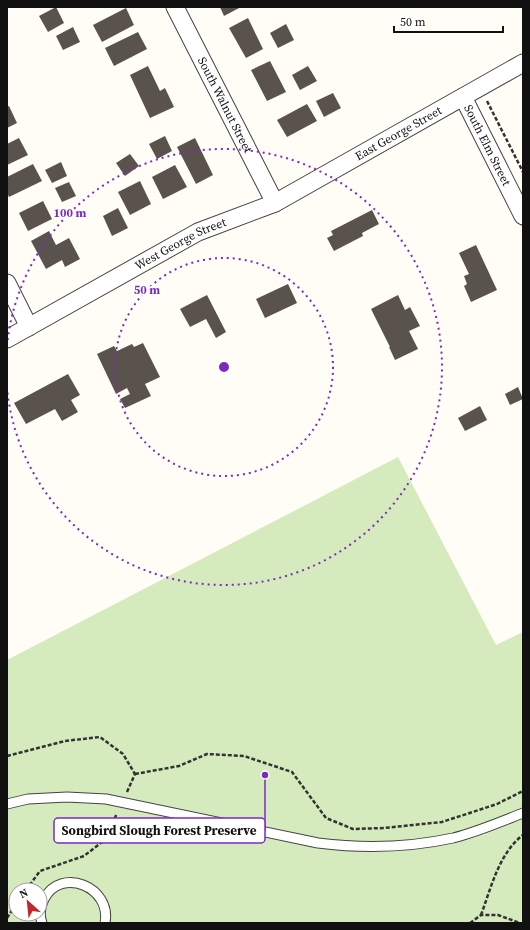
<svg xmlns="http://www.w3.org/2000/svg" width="530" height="930" font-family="'Source Serif 4',serif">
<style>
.green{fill:#d5ebbd;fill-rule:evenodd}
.building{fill:#5a524d}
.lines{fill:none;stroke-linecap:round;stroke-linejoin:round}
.service-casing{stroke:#444;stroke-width:11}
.minor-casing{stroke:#444;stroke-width:19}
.path{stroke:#333;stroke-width:2.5;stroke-dasharray:4 2;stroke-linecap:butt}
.service{stroke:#fff;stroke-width:9}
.minor{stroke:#fff;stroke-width:17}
.ring{fill:none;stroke:#7b2cbf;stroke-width:2;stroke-dasharray:2 4}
.labels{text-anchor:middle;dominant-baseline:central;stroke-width:4;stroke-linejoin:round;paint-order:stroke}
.street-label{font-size:12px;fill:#111;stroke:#fff}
.centre{fill:#7b2cbf;stroke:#fff;stroke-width:2}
.ring-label{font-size:12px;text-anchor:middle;font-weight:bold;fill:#7b2cbf;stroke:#fff;stroke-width:4;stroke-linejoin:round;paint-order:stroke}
.leader{fill:none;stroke:#7b2cbf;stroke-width:1.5}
.callout-dot{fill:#7b2cbf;stroke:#fff;stroke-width:1.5}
.callout{fill:#fff;stroke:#7b2cbf;stroke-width:1.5}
.callout-label{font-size:13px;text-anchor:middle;font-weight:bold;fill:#111}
</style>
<rect width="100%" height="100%" fill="#fffdf5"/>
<path class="green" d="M398,457L496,645L523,632V923H7V660ZM16,890H40V914H16Z"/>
<g class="building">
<polygon points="56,7 64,23 48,32 39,16"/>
<polygon points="220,7 241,7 224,16"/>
<polygon points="126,8 134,25 102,42 93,25"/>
<polygon points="248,18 263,49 246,58 229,28"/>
<polygon points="286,24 294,40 278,48 270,33"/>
<polygon points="73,27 80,42 63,50 56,36"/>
<polygon points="138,32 147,49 114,66 105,48"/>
<polygon points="270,61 286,92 267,101 251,70"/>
<polygon points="148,66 160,91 165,88 174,107 150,118 130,75"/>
<polygon points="308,66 317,81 300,90 292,75"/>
<polygon points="333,93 341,108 324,117 316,101"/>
<polygon points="307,104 317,121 287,137 277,120"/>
<polygon points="9,106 17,123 7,128 7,107"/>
<polygon points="165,136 172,151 157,159 149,144"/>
<polygon points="19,138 28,155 7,165 7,144"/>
<polygon points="195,138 213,175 196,184 177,147"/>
<polygon points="130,154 139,166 125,176 116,163"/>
<polygon points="61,162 67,176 52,183 45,170"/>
<polygon points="33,164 42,181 9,197 7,193 7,177"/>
<polygon points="175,165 187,187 163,199 152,177"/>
<polygon points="140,181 151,204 130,215 118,192"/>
<polygon points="69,182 76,196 62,202 55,188"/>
<polygon points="43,201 52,219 28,231 19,213"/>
<polygon points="118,208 128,228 112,236 103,216"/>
<polygon points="372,210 379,224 362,233 363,236 334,251 327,238 333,235 331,231"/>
<polygon points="49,231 56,245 69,238 80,259 65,267 62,260 46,269 31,241"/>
<polygon points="476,245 497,290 471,302 464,286 467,284 464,276 469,274 459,253"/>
<polygon points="288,284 297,303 265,318 256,299"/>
<polygon points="207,295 226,332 216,338 206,319 190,327 180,309"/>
<polygon points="398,295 405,310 410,307 420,326 409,331 418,349 395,360 389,347 390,347 371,309"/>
<polygon points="143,343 160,377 145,384 151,396 125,408 120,399 130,394 127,388 116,394 97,354 114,346 117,351 132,344 134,347"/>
<polygon points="68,374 80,395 71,400 78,412 62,421 55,409 26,424 14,403"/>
<polygon points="518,387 523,399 510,405 505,394"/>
<polygon points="480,406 487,420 465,431 458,418"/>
</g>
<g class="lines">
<g class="service-casing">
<g id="service">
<path d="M7,804L28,799L67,797L106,799L318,843C365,849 407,848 453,838C477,832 500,822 523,813"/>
<path d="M42,923C39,915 40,907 44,899C61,866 112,887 105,923"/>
</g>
</g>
<g class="minor-casing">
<g id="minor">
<path id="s1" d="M175,7L275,203"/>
<path id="s2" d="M463,97L523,216"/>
<polyline points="7,283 29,327"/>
<path id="s3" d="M7,339L198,232L275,203L523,63"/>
</g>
</g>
<g class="path">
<polyline points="487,101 523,172"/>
<polyline points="7,756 65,741 100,737 123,754 135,774"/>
<polyline points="135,774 179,766 207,754 244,756 292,772 326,818 353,829 384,828 442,822 497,804 523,791"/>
<polyline points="127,792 135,774"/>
<polyline points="26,890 40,871 84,856 106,839 117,813"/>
<path d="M481,915C491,888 499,853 523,835"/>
<polyline points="7,918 16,904"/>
<polyline points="470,923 481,915 498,915 520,923"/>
</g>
<use href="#service" class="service"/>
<use href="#minor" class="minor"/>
</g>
<g class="ring">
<circle cx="224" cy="367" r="109"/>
<path d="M7 346A218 218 0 1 1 7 388"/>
</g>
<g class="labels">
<g class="street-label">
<text stroke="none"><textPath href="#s1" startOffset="110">South Walnut Street</textPath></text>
<text stroke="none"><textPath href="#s3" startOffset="443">East George Street</textPath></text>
<text stroke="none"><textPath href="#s2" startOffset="54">South Elm Street</textPath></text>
<text stroke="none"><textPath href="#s3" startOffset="198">West George Street</textPath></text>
</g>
</g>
<circle cx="224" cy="367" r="6" class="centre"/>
<g class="ring-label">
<text x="70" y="217">100 m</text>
<text x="147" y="294">50 m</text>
</g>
<path class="leader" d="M265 775L265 831"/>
<circle class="callout-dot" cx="265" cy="775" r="4"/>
<rect class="callout" x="54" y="818" width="211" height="25" rx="4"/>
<g class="callout-label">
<text x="159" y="835">Songbird Slough Forest Preserve</text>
</g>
<rect width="530" height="930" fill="none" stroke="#111111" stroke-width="16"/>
<g transform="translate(28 902) rotate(333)"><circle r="19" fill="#ffffff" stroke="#a0a0a0"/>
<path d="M0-3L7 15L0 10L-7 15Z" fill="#c4262e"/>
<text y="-6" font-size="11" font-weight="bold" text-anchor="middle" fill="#111111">N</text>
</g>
<path d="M394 26v6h109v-6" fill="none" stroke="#111111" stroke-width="2"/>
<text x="400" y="26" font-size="12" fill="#111111" stroke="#ffffff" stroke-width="3" paint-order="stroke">50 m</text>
</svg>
